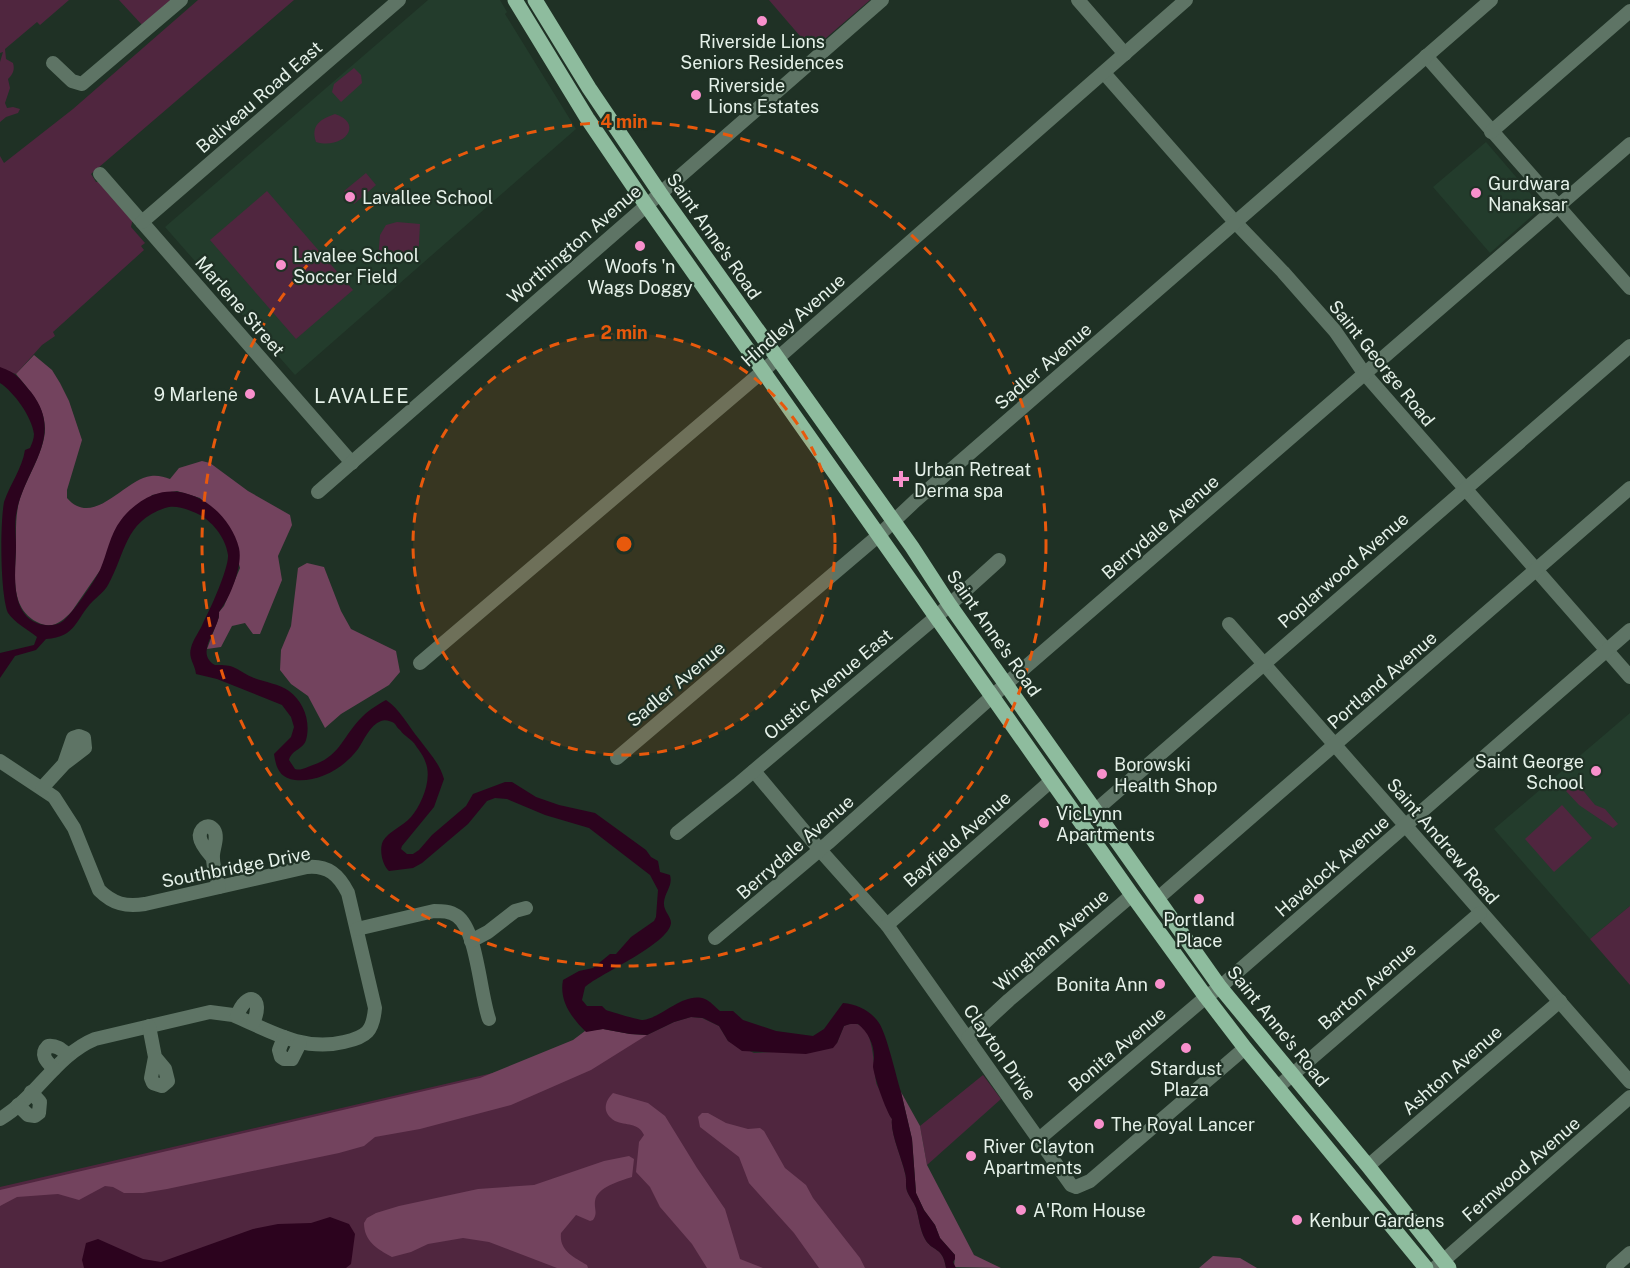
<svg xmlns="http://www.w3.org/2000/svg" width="1630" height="1268" font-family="'Public Sans',sans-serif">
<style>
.built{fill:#233c2c}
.green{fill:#50263f}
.forest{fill:#73435e}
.water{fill:#2c031e}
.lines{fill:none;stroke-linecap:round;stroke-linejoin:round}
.minor{stroke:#5e7465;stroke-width:14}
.major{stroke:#8ebc9e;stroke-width:15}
.ring{fill:none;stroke:#e8590c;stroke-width:3;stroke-dasharray:10 8}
.poi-dot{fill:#f890cc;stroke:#1f3125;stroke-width:2}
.labels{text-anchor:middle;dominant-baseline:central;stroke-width:4.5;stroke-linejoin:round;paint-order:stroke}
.poi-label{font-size:18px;fill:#e5f1e9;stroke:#1f3125;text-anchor:start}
.street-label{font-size:18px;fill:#e5f1e9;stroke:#1f3125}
.neighbourhood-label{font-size:20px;letter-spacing:1.5px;fill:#e5f1e9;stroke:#1f3125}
.centre{fill:#e8590c;stroke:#1f3125;stroke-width:3}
.ring-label{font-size:18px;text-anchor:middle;font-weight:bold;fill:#e8590c;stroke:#1f3125;stroke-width:4.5;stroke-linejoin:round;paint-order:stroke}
</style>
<rect width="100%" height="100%" fill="#1f3125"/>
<g class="built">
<polygon points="428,0 500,0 507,12 505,14 576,129 295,375 165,227"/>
<polygon points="1486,142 1542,207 1490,253 1433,187"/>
<polygon points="1630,713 1630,906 1590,939 1494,829"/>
</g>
<g class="green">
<path d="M0,0H69L40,25L37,22L5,49L6,59L13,63C15,70 13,74 8,79L10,88L5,103L7,108L13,107L20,109L18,113L6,117L0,122V62L3,52L0,53Z"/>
<polygon points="119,0 174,0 143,26"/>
<polygon points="198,0 294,0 91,174 96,182 99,182 133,218 131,227 145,243 141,246 144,250 53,332 55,336 42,345 16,374 0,369 0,156 4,163 73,109"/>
<polygon points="769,0 870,0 812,50"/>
<polygon points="354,68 361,75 362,83 341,102 332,92 334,84"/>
<path d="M335,114C365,124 343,150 316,142C310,125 321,119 335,114Z"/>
<polygon points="366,173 376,185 354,204 344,191"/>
<polygon points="267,191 353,290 296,339 210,240"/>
<polygon points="397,222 420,224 418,262 378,259 380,235 386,225"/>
<polygon points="1576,782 1595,805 1605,809 1618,824 1613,828 1579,805 1566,791"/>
<polygon points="1562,805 1592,838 1554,872 1525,839"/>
<polygon points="1630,906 1630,985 1590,939"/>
<path d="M691,1017L702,1018L719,1026L728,1041L754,1053L774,1052L837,1043L844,1026C877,1012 872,1067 877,1085C878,1088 880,1090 882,1093C886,1102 886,1110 892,1119C890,1133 902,1158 905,1173C907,1179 905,1185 907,1191C909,1197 914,1202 916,1208C919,1218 920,1230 925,1239C932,1252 943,1246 946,1268H0V1187L557,1058L647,1035L674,1022Z"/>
<polygon points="983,1075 1001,1099 927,1165 920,1126"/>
</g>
<g class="forest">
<path d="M34,355L52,370L60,383L69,401L82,440L67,490V498C94,529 124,479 151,476C158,475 164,477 170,479L179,468L202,461L210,463L248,491L290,515L292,525L278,556L282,580L260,634H253L245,623L232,626L221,647L207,649L219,617V612L224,606L240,568L230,528L200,498L177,491L152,495L72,611C62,622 52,630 37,622C8,607 16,571 16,546C16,528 15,510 22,493C29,475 45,448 45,429C45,406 29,390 16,374Z"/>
<polygon points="307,563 324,567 341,611 351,629 396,651 400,672 389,685 341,714 325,728 308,696 291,684 280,670 281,650 291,626 298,568"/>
<polygon points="603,1029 630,1034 647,1035 591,1070 511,1105 420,1129 375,1137 364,1146 339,1153 167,1189 143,1193 124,1193 113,1187 105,1186 79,1200 58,1194 17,1197 0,1206 0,1190 480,1078 573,1040 585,1031"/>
<polygon points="901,1092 920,1126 927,1165 974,1255 1001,1268 954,1267 955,1255 940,1238 935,1225 924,1210 916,1193 912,1139"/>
<path d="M613,1093L648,1103L665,1116L697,1168L725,1209L740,1259L763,1268H707L692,1244L660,1207L650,1187L636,1172L639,1142L644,1135C638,1122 626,1126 615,1121C602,1113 604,1102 613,1093Z"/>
<polygon points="702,1113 708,1113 726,1123 748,1129 760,1128 764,1131 785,1168 806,1185 813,1198 860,1258 865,1268 819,1268 794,1233 749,1183 739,1157 700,1127 698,1117"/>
<path d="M629,1156L634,1159L632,1177C620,1181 597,1187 595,1201C594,1209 598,1213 593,1220L590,1221L576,1215L561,1233C559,1251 574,1257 587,1265L588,1268H557L489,1242L463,1238L428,1244L411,1252L392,1257C377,1249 364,1241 364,1223L367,1218L376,1213L399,1206L478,1189L534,1185L604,1161Z"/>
<polygon points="1213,1256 1240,1258 1257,1268 1199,1268"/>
</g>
<g class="water">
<path d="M0,367C17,373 20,379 31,392C65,436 26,467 17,510C14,522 16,535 16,546C16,570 7,619 45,625C51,626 58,625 63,621C71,615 95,581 100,570C107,554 110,534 121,520C129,509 141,500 153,495C190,481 230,512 239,548C243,566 230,598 219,612C221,628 193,652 215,665C220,665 228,665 233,667C240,670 246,675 254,678C265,682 279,684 289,691C304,702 311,722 306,740C303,750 292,749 289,760L295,769C302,771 306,767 313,765C341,756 343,735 363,716C369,710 379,704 386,700C399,708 409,727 419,739C429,753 439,762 444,779L434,807L402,846L401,849L407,854H413L419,850L432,835L466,806L473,794L505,782H512L536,797L559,805L595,813L646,850L651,857L658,861L660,872L670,875C673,886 665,892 664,902C663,911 671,916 671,923C669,944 601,973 585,987L582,1000L587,1006H602L606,1010C612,1012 638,1020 643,1020C662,1018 684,991 705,999C710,1001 715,1007 720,1011H733L743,1020L776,1031L813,1036L824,1029L843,1003C857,1004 871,1011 879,1023C887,1035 896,1076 901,1092L912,1139L916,1193L924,1210L935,1225L940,1238L955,1255V1259L953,1262L956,1268H946C943,1246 932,1252 925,1239C920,1230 919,1218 916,1208C914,1202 909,1197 907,1191C905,1185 907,1179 905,1173C902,1158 890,1133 892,1119C885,1109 875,1079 873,1067C873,1063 874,1060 874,1057C874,1044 868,1032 858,1024H850L844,1026L837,1043L833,1048L806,1054L742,1051L728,1041L719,1026L703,1018L691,1017L674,1022L647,1035L630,1034L603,1029L586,1032C571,1017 559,1001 563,980L579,971L593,968L610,954H616L631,937L654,921L656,917L658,890L650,875L589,828L545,815L507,799L495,798L487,801L468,824L422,863L413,868L389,871C382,865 379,849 383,841C389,831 403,826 411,817C422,804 433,778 425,761C424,757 419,750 416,746C412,739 405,737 400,730C397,728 397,726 394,723C391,721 385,719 381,721C370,725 364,740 358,749C343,769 319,782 295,780C279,778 276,767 274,754L291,737L294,727L291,717L282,705L217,679L196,674C195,664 188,658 191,648C193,639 200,631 203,623C210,610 229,568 228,555C226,539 214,523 200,515C190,510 176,504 165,508C124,522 126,553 108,585C104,592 98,596 93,601C75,619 77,637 46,639L36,650L15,656L0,678V653L34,645L37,637C27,629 15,623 8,613C0,593 0,524 4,502C10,484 22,469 25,450L30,448C32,443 34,439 34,434C32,417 14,392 0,383Z"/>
<polygon points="330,1217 349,1224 355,1234 351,1264 346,1268 84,1268 82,1260 86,1243 98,1239 143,1259 161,1262 253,1229 278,1224 311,1223"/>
</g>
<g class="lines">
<g class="minor">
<polyline points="1078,0 1125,54"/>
<polyline points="1426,56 1630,288"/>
<polyline points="53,63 72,81 82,84 181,0"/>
<polyline points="1104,73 1235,222 1283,272 1335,331 1364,373 1630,677"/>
<polyline points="1491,132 1630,11"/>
<polyline points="100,174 352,463"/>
<polyline points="142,222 399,0"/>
<polyline points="318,492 882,0"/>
<polyline points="1229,624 1630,1082"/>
<polyline points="420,663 763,371 1186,0"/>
<polyline points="617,758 878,536 915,501 1491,0"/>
<path d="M0,761L54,797L74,828L99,890C113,904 126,907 145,904L307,867C328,865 339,875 348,893L375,1008C373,1031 367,1037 344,1042C303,1052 270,1031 233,1015L210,1012L95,1039C56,1055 36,1098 0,1119"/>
<polyline points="754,771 820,850 887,925 1071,1185 1076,1187 1090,1181 1245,1048"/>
<polyline points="42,788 64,764 85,748 84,738 79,736 73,738 64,764"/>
<polyline points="1081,823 1630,346"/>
<polyline points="677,833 737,785 936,617 999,560"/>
<path d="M213,858C208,852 201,845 200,838C198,830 208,821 214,830C219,838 212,850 213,858C213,868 217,878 219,887"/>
<polyline points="1157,899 1630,488"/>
<polyline points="887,925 1051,781"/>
<path d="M357,929L434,911C442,911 450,911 457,916C477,930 480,994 489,1019"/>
<polyline points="715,938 828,843 1006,684 1630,144"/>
<polyline points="471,941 488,932 515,911 526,908"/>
<path d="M237,1016C247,989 265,997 253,1023"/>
<polyline points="149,1026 155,1057 151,1078 153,1083 162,1086 168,1081 165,1069 155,1057"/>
<polyline points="284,1037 279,1050 281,1057 284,1059 292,1059 300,1043"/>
<polyline points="968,1038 1009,1000 1132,895"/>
<path d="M54,1069C47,1062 39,1055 48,1046C57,1045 62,1050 68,1055"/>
<polyline points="1278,1087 1480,913"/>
<polyline points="18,1105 28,1115 35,1116 39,1113 40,1102 31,1092"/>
<polyline points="1039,1139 1206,997 1220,987 1630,630"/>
<polyline points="1368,1166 1560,1001"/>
<polyline points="1435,1268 1630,1097"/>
<polyline points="1613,1268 1630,1253"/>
</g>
<g class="major">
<polyline points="515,0 587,118 646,205 1132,895 1206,997 1245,1048 1426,1268"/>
<polyline points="535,0 589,88 660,193 912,547 949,604 1220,987 1368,1166 1449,1268"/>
</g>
</g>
<circle cx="624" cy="544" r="211" fill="#e8590c" fill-opacity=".12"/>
<g class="ring">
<circle cx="624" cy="544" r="211"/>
<circle cx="624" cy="544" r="422"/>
</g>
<g class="poi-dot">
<circle cx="762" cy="21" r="6"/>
<circle cx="696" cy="95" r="6"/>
<circle cx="1476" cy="193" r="6"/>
<circle cx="350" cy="197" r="6"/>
<circle cx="640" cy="246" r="6"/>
<circle cx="281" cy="265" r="6"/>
<circle cx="250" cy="394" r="6"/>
<path d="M898 470h6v6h6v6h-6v6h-6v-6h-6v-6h6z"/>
<circle cx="1596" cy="771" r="6"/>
<circle cx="1102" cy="774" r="6"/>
<circle cx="1044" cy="823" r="6"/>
<circle cx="1199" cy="899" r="6"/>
<circle cx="1160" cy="984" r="6"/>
<circle cx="1186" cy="1048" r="6"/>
<circle cx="1099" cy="1124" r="6"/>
<circle cx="971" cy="1156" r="6"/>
<circle cx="1021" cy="1210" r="6"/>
<circle cx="1297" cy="1220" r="6"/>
</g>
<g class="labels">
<g class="poi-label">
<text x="762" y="41" text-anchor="middle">Riverside Lions<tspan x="762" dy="21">Seniors Residences</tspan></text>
<text x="708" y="85">Riverside<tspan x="708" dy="21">Lions Estates</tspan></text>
<text x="1488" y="183">Gurdwara<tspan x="1488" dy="21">Nanaksar</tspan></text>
<text x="362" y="197">Lavallee School</text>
<text x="293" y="255">Lavalee School<tspan x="293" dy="21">Soccer Field</tspan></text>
<text x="640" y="266" text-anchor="middle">Woofs 'n<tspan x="640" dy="21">Wags Doggy</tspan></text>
<text x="238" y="394" text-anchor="end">9 Marlene</text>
<text x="914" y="469">Urban Retreat<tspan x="914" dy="21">Derma spa</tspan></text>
<text x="1584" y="761" text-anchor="end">Saint George<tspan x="1584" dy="21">School</tspan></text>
<text x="1114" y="764">Borowski<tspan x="1114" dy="21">Health Shop</tspan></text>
<text x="1056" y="813">VicLynn<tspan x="1056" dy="21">Apartments</tspan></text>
<text x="1199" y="919" text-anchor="middle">Portland<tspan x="1199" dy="21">Place</tspan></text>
<text x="1148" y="984" text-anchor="end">Bonita Ann</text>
<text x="1186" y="1068" text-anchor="middle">Stardust<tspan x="1186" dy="21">Plaza</tspan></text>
<text x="1111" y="1124">The Royal Lancer</text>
<text x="983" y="1146">River Clayton<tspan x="983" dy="21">Apartments</tspan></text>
<text x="1033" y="1210">A'Rom House</text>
<text x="1309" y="1220">Kenbur Gardens</text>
</g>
<g class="street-label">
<text transform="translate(259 97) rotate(-41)">Beliveau Road East</text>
<text transform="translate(714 236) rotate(55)">Saint Anne's Road</text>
<text transform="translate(574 244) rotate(-41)">Worthington Avenue</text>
<text transform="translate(240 306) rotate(49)">Marlene Street</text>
<text transform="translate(793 320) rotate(-41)">Hindley Avenue</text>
<text transform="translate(1382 363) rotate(51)">Saint George Road</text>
<text transform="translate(1043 366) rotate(-41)">Sadler Avenue</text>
<text transform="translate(1160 527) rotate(-41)">Berrydale Avenue</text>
<text transform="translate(1343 570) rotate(-41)">Poplarwood Avenue</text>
<text transform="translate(994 633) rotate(55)">Saint Anne's Road</text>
<text transform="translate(1382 680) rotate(-41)">Portland Avenue</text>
<text transform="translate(676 684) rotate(-40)">Sadler Avenue</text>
<text transform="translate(828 684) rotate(-40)">Oustic Avenue East</text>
<text transform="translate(957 839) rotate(-41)">Bayfield Avenue</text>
<text transform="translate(1443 841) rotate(49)">Saint Andrew Road</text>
<text transform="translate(795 847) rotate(-41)">Berrydale Avenue</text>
<text transform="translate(1332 866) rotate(-41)">Havelock Avenue</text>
<text transform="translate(236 867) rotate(-11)">Southbridge Drive</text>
<text transform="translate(1051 940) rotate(-41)">Wingham Avenue</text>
<text transform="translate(1367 986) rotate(-41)">Barton Avenue</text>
<text transform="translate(1278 1026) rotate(51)">Saint Anne's Road</text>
<text transform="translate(1117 1049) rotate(-40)">Bonita Avenue</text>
<text transform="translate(1000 1052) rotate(55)">Clayton Drive</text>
<text transform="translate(1452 1070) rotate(-41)">Ashton Avenue</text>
<text transform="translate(1521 1169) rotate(-41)">Fernwood Avenue</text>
</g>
<g class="neighbourhood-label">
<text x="362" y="396">LAVALEE</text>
</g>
</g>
<circle cx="624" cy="544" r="9" class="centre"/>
<g class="ring-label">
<text x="624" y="128">4 min</text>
<text x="624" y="339">2 min</text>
</g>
</svg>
